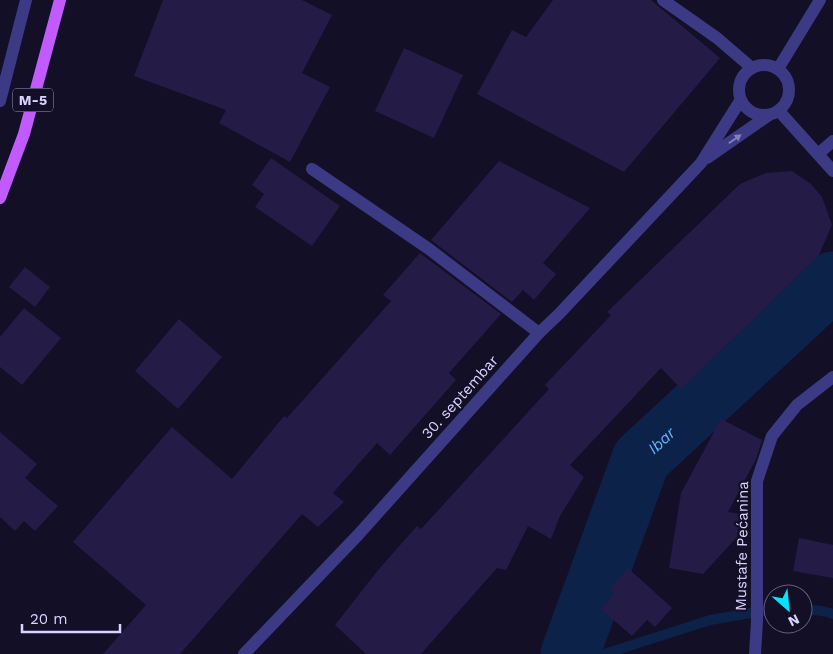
<svg xmlns="http://www.w3.org/2000/svg" width="833" height="654" font-family="'Work Sans',sans-serif">
<style>
.lines{fill:none;stroke-linecap:round;stroke-linejoin:round}
.stream{stroke:#0c2248;stroke-width:10}
.river{stroke:#0c2248;stroke-width:59}
.building{fill:#241b47}
.service{stroke:#3d3a85;stroke-width:12}
.pedestrian{stroke:#3d3a85;stroke-width:12}
.minor{stroke:#3d3a85;stroke-width:12}
.tertiary{stroke:#3d3a85;stroke-width:12}
.primary{stroke:#c25bff;stroke-width:12}
.oneway{fill:#837fbc}
.labels{text-anchor:middle;dominant-baseline:central;stroke-width:4.5;stroke-linejoin:round;paint-order:stroke}
.shield{fill:#130f26;stroke:#9e99be;stroke-width:1}
.shield-label{font-size:14px;font-weight:bold;fill:#d9d4ff}
.street-label{font-size:15px;fill:#d9d4ff;stroke:#130f26}
.water-label{font-size:16px;font-style:italic;fill:#62b6ff;stroke:#130f26}
</style>
<rect width="100%" height="100%" fill="#130f26"/>
<g class="lines">
<g class="stream">
<polyline points="803,609 822,611 833,614"/>
<polyline points="604,654 710,620 773,609"/>
</g>
<path class="river" id="s1" d="M570,654L641,459L833,281"/>
</g>
<g class="building">
<polygon points="163,0 302,0 332,15 302,73 330,87 290,162 219,123 226,110 134,76"/>
<polygon points="553,0 651,0 720,58 624,172 477,94 512,30 526,37"/>
<polygon points="404,48 463,75 434,138 375,111"/>
<polygon points="271,158 340,206 312,246 255,207 264,194 252,185"/>
<polygon points="499,161 590,208 543,263 556,274 534,300 523,290 512,302 431,240"/>
<polygon points="792,171 811,184 822,197 832,225 819,255 681,389 661,368 570,465 584,477 560,516 551,539 528,526 506,570 497,568 421,654 366,654 335,625 379,569 417,526 421,529 549,389 545,385 611,315 607,312 740,184 766,173"/>
<polygon points="420,253 501,314 449,373 456,380 390,455 377,443 333,493 344,502 318,527 302,514 180,654 103,654 146,605 73,542 172,427 232,479 284,416 287,418 391,301 383,295"/>
<polygon points="25,267 50,287 35,307 9,287"/>
<polygon points="24,308 61,338 22,385 0,367 0,337"/>
<polygon points="179,319 222,357 178,409 135,371"/>
<polygon points="721,419 762,440 756,459 728,512 741,514 737,537 703,574 669,568 681,493"/>
<polygon points="0,432 37,464 25,478 58,506 35,531 24,521 15,531 0,517"/>
<polygon points="799,538 833,545 833,578 793,571"/>
<polygon points="628,568 672,608 655,627 647,620 632,636 601,609 615,593 610,589"/>
</g>
<g class="lines">
<polyline class="service" points="312,169 429,249 539,333"/>
<polyline class="pedestrian" points="778,69 820,0"/>
<g class="minor">
<polyline points="0,101 26,0"/>
<polyline points="779,111 833,171"/>
<polyline points="818,154 833,141"/>
<polyline points="755,654 757,621 757,481 772,436 797,405 833,377"/>
</g>
<g class="tertiary">
<polyline points="663,0 717,38 752,68"/>
<circle cx="764" cy="90" r="25"/>
<polyline points="707,158 769,115"/>
<polyline points="244,654 358,535 539,333 559,314 701,163 740,101"/>
</g>
<polyline class="primary" points="0,198 24,134 60,0"/>
</g>
<defs><path id="oneway-solid" d="M-6-.8H1V-3.2L6.5 0L1 3.2V.8H-6Z" transform="scale(1.25)"/></defs>
<use class="oneway" href="#oneway-solid" transform="translate(735 139) rotate(-35)"/>
<g class="labels">
<rect class="shield" x="13" y="88.5" width="40" height="23" rx="4"/>
<g class="shield-label">
<text x="33" y="100">M-5</text>
</g>
<g class="street-label">
<text transform="translate(460 397) rotate(-48)">30. septembar</text>
<text transform="translate(742 546) rotate(-89)">Mustafe Pećanina</text>
</g>
<g class="water-label">
<text stroke="none"><textPath href="#s1" startOffset="235">Ibar</textPath></text>
</g>
</g>
<g transform="translate(788 609) rotate(153)"><circle r="24" fill="#130f26" stroke="#625e7d"/>
<path d="M0-4L9 19L0 12L-9 19Z" fill="#00e5ff"/>
<text y="-8" font-size="14" font-weight="bold" text-anchor="middle" fill="#d9d4ff">N</text>
</g>
<path d="M22 624v8h98v-8" fill="none" stroke="#d9d4ff" stroke-width="2.5"/>
<text x="30" y="624" font-size="15" fill="#d9d4ff" stroke="#130f26" stroke-width="4" paint-order="stroke">20 m</text>
</svg>
